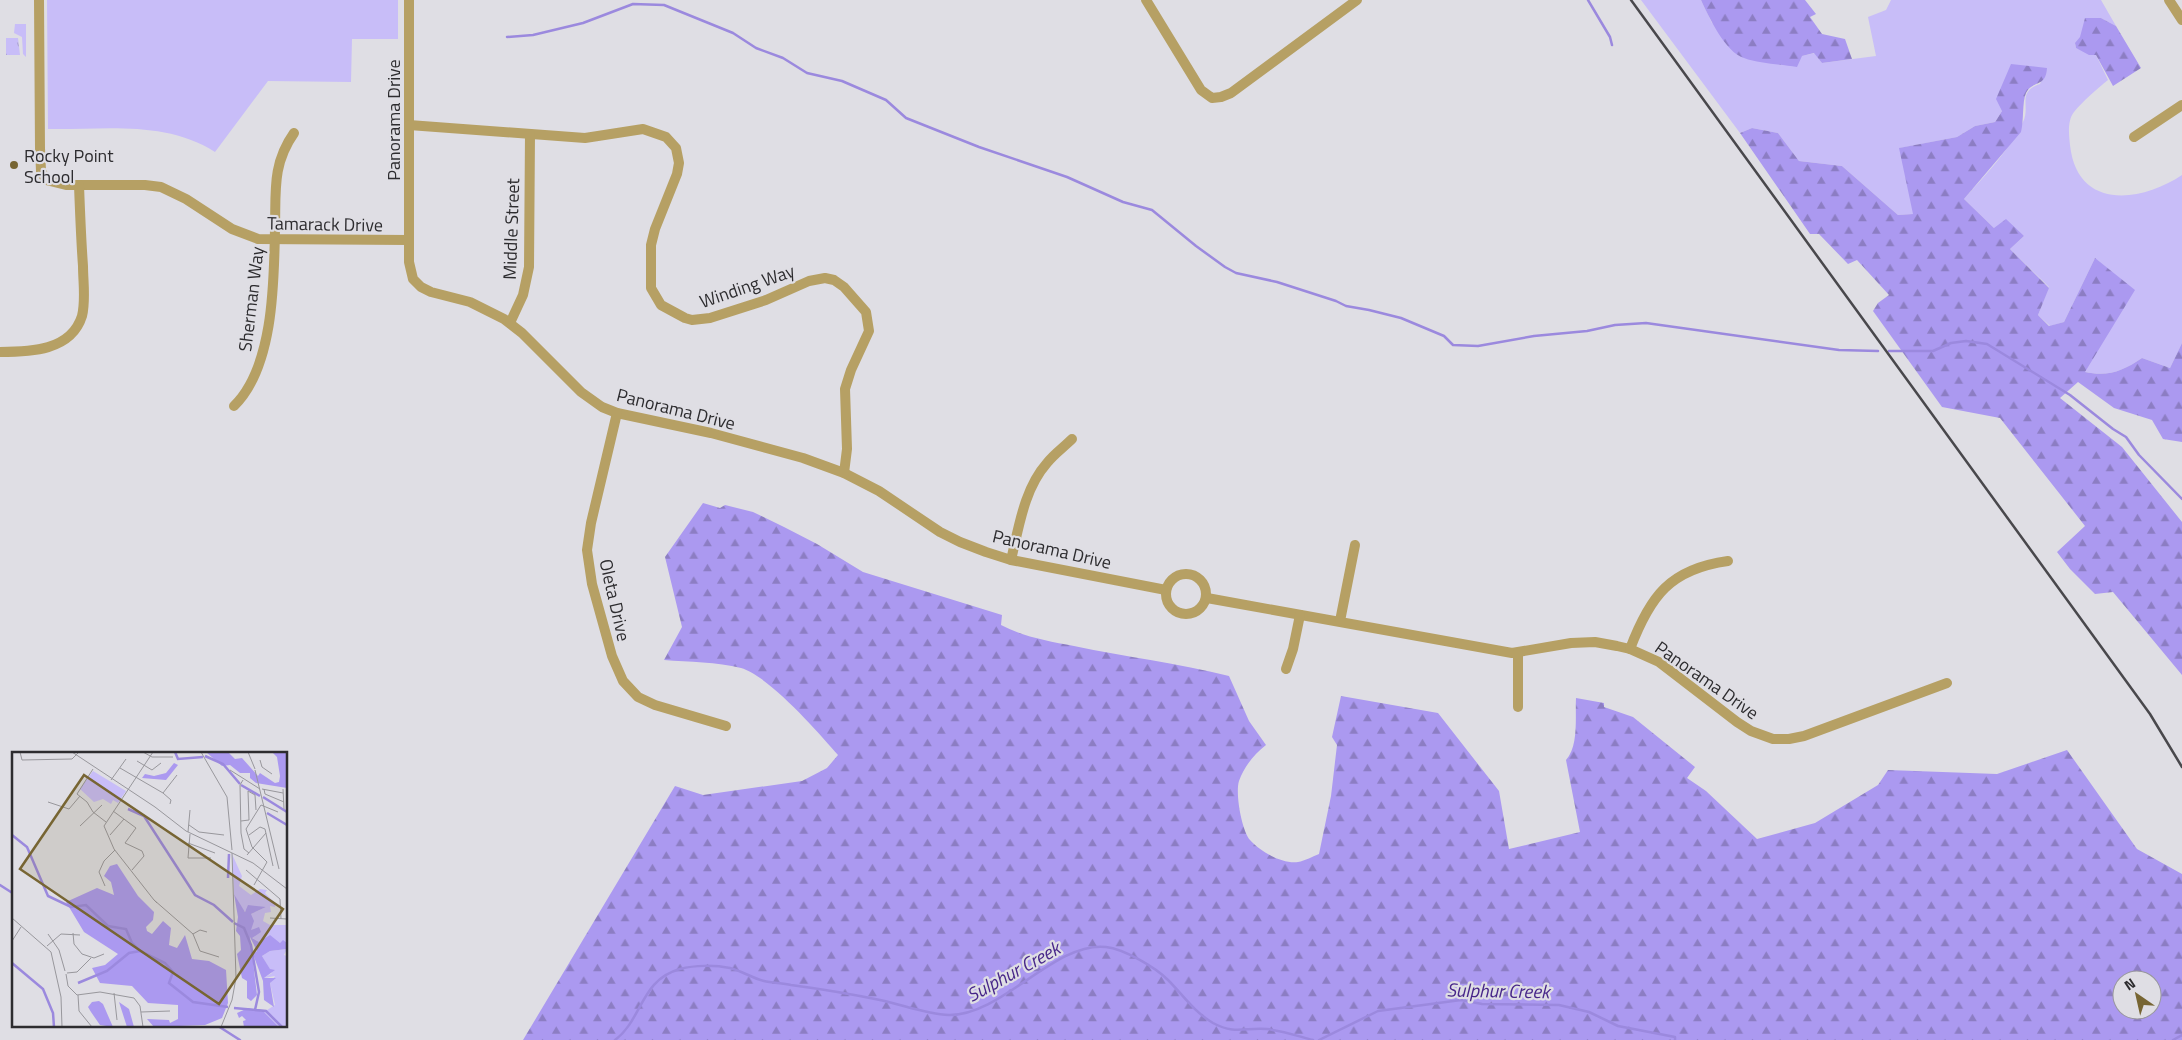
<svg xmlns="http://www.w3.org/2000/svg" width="2182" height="1040" font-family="'Titillium Web',sans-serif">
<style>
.grass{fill:#c8bdf8}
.forest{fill:url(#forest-firs);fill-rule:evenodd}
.park{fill:url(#park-tufts)}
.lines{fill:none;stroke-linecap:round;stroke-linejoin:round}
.stream{stroke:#9b89de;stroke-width:2.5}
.street{stroke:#b6a064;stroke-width:10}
.rail{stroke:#49484c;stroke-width:2.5}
.poi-dot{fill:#776533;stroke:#dfdee4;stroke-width:2}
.labels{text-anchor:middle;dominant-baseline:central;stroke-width:4.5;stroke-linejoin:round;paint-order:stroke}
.street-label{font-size:18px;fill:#2d2c2f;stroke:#dfdee4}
.poi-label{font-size:18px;fill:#2d2c2f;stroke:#dfdee4;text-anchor:start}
.water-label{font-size:19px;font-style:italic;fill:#472689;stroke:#dfdee4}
.inset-river{fill:none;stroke:#9b89de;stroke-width:2.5}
.inset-road{fill:none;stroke:#98979c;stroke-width:1}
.view{fill:#776533;fill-opacity:0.15;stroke:#776533;stroke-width:2.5}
.inset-edge{fill:none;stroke:#2d2c2f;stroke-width:2.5}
</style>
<defs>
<pattern id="forest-firs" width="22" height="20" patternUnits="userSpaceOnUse" patternTransform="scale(1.25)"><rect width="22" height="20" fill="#ab99f0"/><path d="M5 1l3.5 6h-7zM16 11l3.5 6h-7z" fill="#8c7dc3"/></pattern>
<pattern id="park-tufts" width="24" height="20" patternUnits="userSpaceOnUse" patternTransform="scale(1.25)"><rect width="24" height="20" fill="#c8bdf8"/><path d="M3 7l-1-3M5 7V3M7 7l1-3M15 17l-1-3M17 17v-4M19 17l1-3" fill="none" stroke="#aca3d5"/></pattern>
</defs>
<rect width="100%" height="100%" fill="#dfdee4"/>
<g class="grass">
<path d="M47,0H398V39H352L351,82L268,81L215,152C165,120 104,130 48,129Z"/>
<path d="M1641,0H1701L1712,23L1802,56L1815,53L1822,63L1876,56L1868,17L1886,10L1891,0H2101L2116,26L2101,18L2075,44L2076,48L2096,55L2108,80C2098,88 2082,102 2074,112C2067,121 2069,135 2070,145C2077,210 2140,203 2182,175V343L2170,368L2142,358C2123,371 2108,377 2085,372L2095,258L2064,322L2050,326L2038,315L2049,287L2010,249L2024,236L1994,228L1964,199C1985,175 2009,151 2023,122C2031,106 2016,92 2040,84L2047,68L2002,111L1995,122L1975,126L1957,137L1900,148L1914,214L1898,215L1842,166L1799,161L1778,133L1752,128L1740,133Z"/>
<polygon points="15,24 26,24 26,57 23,54 22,37 14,33"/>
</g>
<g class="forest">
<path d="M1701,0H1805L1816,14L1810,17L1822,34L1845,39L1852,59L1822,63L1814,53L1802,56L1797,67C1781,64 1760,64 1744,58C1725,52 1709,17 1701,0Z"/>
<polygon points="2085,18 2101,18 2116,26 2141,68 2113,86 2096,55 2089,55 2076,48 2075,43 2080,37"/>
<path d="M2011,64L2047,68C2046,88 2032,80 2026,93C2022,102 2024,121 2021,132L1964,199L1994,228L2006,219L2024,236L2010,249L2049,288L2038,315L2049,326L2064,322L2095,258L2135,290L2085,372C2108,377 2123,371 2142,358L2170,368L2182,343V442L2163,439L2152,420L2114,408L2078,382L2060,398L2122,447L2182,522V675L2113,592L2095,594L2070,569L2057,552L2085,526L2000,418L1942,407L1873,311L1878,303L1889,295L1857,260L1848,264L1819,234H1810L1740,133L1752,128L1778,133L1799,161L1842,166L1898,215L1913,214L1899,148L1957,137L1975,126L1995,122L2002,111L1996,99Z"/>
<path d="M703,503L720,508L725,505L753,512L784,527L817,544L863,572L1002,615L1001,625C1024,637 1048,641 1074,646C1126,657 1178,663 1229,676L1249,721L1266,745C1254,754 1244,767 1239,781C1235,794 1242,831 1250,840C1261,852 1282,864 1298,862C1305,861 1313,856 1319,854L1331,796L1337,745L1332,737L1341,696L1438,713L1499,791L1509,849L1580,832L1566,760C1579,746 1575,716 1576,698L1604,703V707L1633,717L1695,767L1687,778L1706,791L1757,839L1815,823L1878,785L1888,770L1997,774L2067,750L2137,849L2182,874V1040H523L675,786L703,795L802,781L827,768L838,755C818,732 769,676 741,668C717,662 689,662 664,660L682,627L665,557ZM2122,980H2152V1010H2122Z"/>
</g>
<polygon class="park" points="6,38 18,38 20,55 6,55"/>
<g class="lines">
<g class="stream">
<polyline points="1588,0 1610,37 1612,45"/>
<polyline points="507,37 533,35 583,23 633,4 664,5 733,33 756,48 783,58 807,73 842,81 886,100 906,118 979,147 1067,177 1123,202 1152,210 1196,246 1225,267 1236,273 1277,282 1336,301 1346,306 1369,310 1401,318 1444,336 1453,345 1478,346 1534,336 1587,331 1615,325 1646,323 1839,350 1878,351"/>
<polyline points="1889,351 1933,351 1951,343 1966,341 1987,344 2070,395 2113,429 2126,437 2139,455 2182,499"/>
<polyline points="0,885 14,894"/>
<polyline points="218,1026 240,1040"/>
<path d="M615,1040C643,1019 640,980 680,969C695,965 715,965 730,968C742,971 752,978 764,981C772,983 782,983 791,985C821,989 851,994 880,1000C904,1005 925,1014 949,1015C1002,1016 1055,941 1106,947C1124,949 1155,967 1168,980C1183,995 1194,1012 1213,1023C1235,1035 1246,1027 1267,1029C1283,1031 1298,1036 1313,1040"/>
<polyline points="1319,1040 1378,1011 1461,1000 1482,1004 1559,1005 1589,1012 1618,1026 1675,1037 1675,1040"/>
<polyline points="2173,1040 2182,1035"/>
</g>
<g class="street">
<polyline points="39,0 40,148 41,171 46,180 66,185 145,185 161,187 186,199 232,229 258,239 409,240"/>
<polyline points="409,0 409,262 413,279 421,287 431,292 470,302 504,319 522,333 581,392 602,407 617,413 711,433 803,458 844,473 879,491 940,532 960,542 986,552 1011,560 1166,590"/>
<polyline points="1146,0 1201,90 1212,98 1221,97 1231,93 1357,0"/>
<polyline points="2169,0 2182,20"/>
<polyline points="409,125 585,138 643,129 666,137 676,148 679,163 677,174 655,229 651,245 651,288 661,305 685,318 692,320 710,318 766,300 809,281 825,278 834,280 844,287 866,312 869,331 851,370 845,389 847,449 844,473"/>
<polyline points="2134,137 2182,105"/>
<polyline points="510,323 523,295 529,267 530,134"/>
<path d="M0,352C30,352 71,351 82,316C86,300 83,282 83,266C81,239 80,212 79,185"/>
<path d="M234,406C274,367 274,281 275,228C276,192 272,164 294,133"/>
<polyline points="617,413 591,523 587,550 592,584 612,656 623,681 638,697 655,705 726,726"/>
<path d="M1011,560C1019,527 1024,489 1047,463C1054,454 1064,447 1072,439"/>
<circle cx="1186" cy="594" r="20"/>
<polyline points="1207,598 1512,653 1571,643 1595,642 1617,646 1630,649 1659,662 1737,722 1751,731 1773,739 1789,739 1804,736 1947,683"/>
<polyline points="1340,621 1355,545"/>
<path d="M1630,649C1650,596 1670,569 1728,561"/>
<polyline points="1518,653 1518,707"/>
<polyline points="1286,669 1293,649 1300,615"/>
</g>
<polyline class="rail" points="1631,0 2150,714 2182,767"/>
</g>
<circle class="poi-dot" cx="14" cy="165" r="5"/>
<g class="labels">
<g class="street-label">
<text transform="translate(393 120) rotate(-90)">Panorama Drive</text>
<text transform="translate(325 224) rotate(1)">Tamarack Drive</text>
<text transform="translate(511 229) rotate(-88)">Middle Street</text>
<text transform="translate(747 286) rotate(-19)">Winding Way</text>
<text transform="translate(251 299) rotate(-83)">Sherman Way</text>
<text transform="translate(676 409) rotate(14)">Panorama Drive</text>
<text transform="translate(1052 549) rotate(13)">Panorama Drive</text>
<text transform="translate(615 600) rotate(77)">Oleta Drive</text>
<text transform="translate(1707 680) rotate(35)">Panorama Drive</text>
</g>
<g class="poi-label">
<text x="24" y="155">Rocky Point<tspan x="24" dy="21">School</tspan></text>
</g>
<g class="water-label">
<text transform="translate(1013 971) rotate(-29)">Sulphur Creek</text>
<text transform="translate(1498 990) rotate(1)">Sulphur Creek</text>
</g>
</g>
<g transform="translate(12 752)">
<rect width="275" height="275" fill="#dfdee4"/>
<path d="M81,19L114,39L106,51L101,48L99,52L91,47L82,50L68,37ZM220,102L230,124L227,134L239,143L248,137L255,138L253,141L263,151V155L258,154L259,160L253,161L251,169L258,173H275V191L247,190L239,185V162L254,155L232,159L222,142ZM275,197L272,203L275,204V275H267L252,260L263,253L258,231L263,224L252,226L260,221L250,204L258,199Z" fill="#c8bdf8"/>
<path d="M194,0H216L223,7L230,6L246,24L248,21L263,31L267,30L268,24L265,5L260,0H275V36L244,31L238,26V21H228L218,13L210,14ZM162,11L166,13L154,28L130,26L133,22L142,24L154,21ZM105,112L126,144L142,160L141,168L134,175L135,179L140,182L151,169L159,176L157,193L165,196L173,183L180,207L197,209L214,218L216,251L210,266L193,273L142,275L135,267L157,268L158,271L166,267V253L136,251L120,234L88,231L80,216L93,213L106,202L72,180L54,150L85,136L102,143L99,130L92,124L98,114ZM222,142L233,160L236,153L254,155L239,162L242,169L239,178L247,175L249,180L240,186L247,190L258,183L268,191L271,188L275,191V197L258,199L250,204L258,217L263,218L252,226H264L258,231L262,255L252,248L251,229L241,202L245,199L238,185L245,243L239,249L235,246V229L230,226L225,202L229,198L228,184L224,179L226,165ZM87,249L91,252L101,275L88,273L79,260L76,255L80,250ZM107,250L117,257L122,275H115ZM236,256L252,260L267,275H232L231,269L234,268L230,264L227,266L225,261Z" fill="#ab99f0"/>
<path class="inset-river" d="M163,0L166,7L191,5M193,4L211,12L228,32M229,33L248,44M251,45L275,60M116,57L132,64L183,143L202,153L221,170M255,61L275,73M0,83L15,95L36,144L59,155L74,153L96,174L114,177L120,191L128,199L153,211L161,220L157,231L181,250L216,255M216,126L217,102M222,171L232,176L239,193L247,240L243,258M0,211L31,237L41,261L42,275M66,231L95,219L117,201L128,199M222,256L254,259L270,275"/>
<path class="inset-road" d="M8,0L10,8L60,7L67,0M60,0L143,55L174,79L241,111L275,137M76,0H131L140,5H161M141,0L92,74L102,97L142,148M189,0L215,45L220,98M236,0L243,17M248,8L250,15L260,22M125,9L140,18L149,11M108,16L151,41L159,48L158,52M81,17L65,42L75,50L81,60L94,70M218,18L248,37M243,18L267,117M99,28L114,7M231,28L228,33L229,81L232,97L237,101M250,37L271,41M252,37L253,42L272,50M271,37L272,57M151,41L165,23M36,50L57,57L68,44M101,59L124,76L113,91L130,99L132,104L120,118M229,69L237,68L236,39L243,43L244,58M177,73L187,80L212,83M68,74L90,53M234,77L240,95L255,110L242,133M234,77L249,53L266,60M176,80L178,58M178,82L176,106H199M98,83L112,67M237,83L248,75L253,77L261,114M176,91L203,101M235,103L254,81M234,118L268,147L269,167M93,134L87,120L92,109L103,98M145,151L142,148L181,182L188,199L207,205M0,166L39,200L49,245L50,275M258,166L275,167M61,181L62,192L70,202L82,206L92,202M36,182L47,198L53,219M181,182L188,178L195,180M0,189L9,175M35,194L49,182L68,183M55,221L65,220L79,206M54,222L56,234L65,243L88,240L122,246L128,254L131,275M102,241L105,268M66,243L67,259L80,275M129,260L158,259M209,275L220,248L224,226L220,101"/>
<path class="view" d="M72,23L271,157L207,252L8,117Z"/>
<rect width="275" height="275" class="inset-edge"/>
</g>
<g transform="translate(2137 995) rotate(326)"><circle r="24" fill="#dfdee4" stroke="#98979c"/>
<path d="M0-4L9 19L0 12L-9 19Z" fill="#776533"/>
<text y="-8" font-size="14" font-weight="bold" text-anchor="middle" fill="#2d2c2f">N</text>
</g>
</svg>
